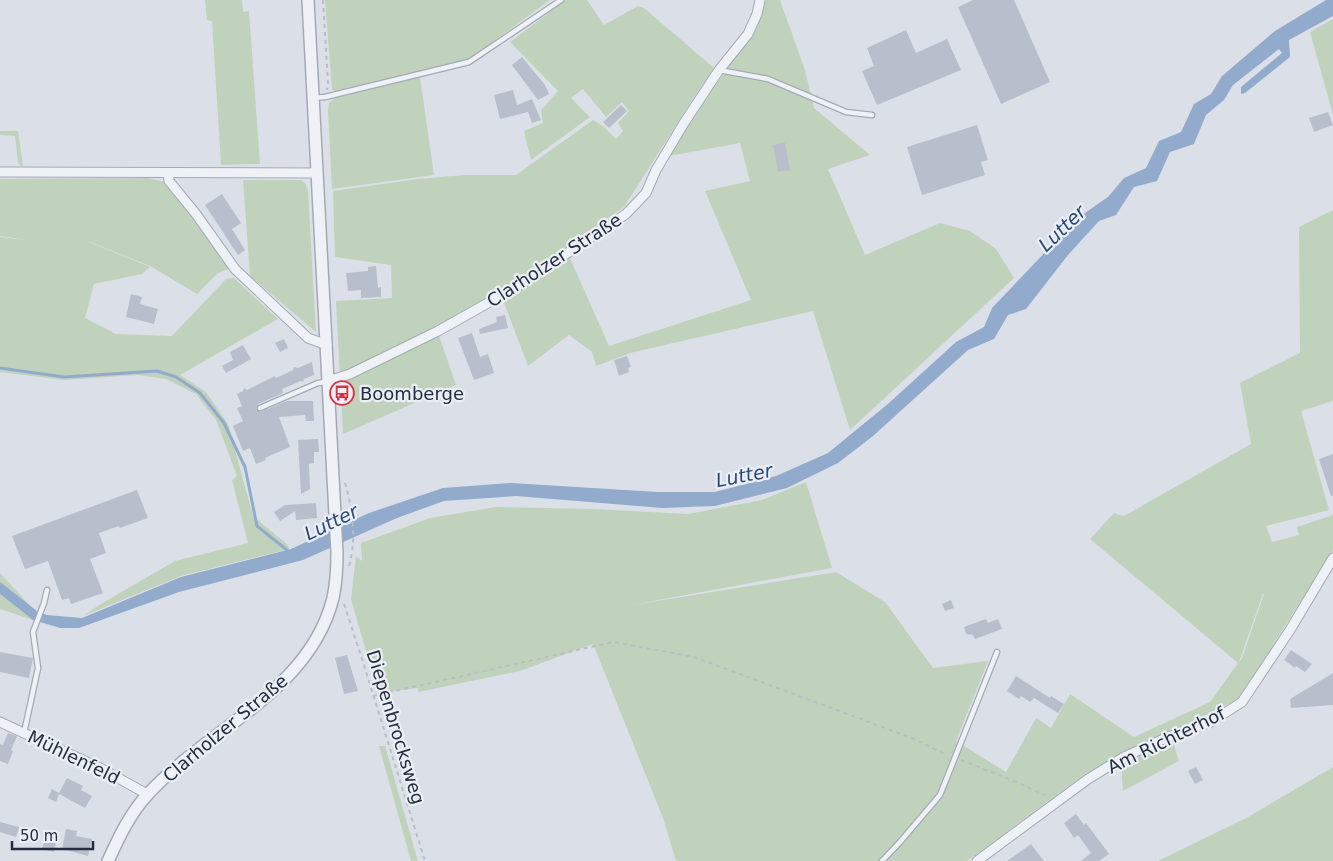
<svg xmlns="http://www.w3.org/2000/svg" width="1333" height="861" font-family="'DejaVu Sans',sans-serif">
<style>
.green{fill:#c0d2bb;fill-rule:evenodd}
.water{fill:#92abcc}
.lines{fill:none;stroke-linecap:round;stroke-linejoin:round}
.stream{stroke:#92abcc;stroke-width:3}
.building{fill:#b8becb}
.service-casing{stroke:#a4aab5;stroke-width:7}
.minor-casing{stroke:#a4aab5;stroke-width:11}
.tertiary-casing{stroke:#a4aab5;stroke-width:14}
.path{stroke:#b9bec6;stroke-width:2;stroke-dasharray:4 4;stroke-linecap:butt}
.service{stroke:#eef1f6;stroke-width:4.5}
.minor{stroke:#eef1f6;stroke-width:9}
.tertiary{stroke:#eef1f6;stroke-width:11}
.labels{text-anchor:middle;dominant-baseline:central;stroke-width:4.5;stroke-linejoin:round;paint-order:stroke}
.street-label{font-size:18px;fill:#242d3f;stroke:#ebeff5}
.poi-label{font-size:18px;fill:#242d3f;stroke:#ebeff5;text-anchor:start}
.water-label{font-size:19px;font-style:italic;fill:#2a4977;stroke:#ebeff5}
</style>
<rect width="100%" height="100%" fill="#dbe0e8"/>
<g class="green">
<polygon points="205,0 242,0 243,12 249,11 260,164 221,165 212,21 207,20"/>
<polygon points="325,0 550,0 468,60 336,91 332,90"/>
<polygon points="566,0 587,0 604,25 638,6 644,8 714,68 694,97 624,207 499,293 436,327 456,385 343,434 336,301 392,298 391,265 335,257 333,191 418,179 464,175 516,175 593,120 604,127 616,139 623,131 618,123 629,111 622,102 606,117 583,89 571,98 590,117 531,160 524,131 543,123 541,110 558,91 510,42"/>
<path d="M766,0H780L805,70L814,108L870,155L828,169L865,255L940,223L970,231L996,249L1014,278L850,430L813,311L630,353L596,366L592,352L569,335L528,366L503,300L569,256L609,346L751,300L705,191L750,181L740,143L669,156C686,127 705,100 724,73C740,49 758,27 766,0Z"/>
<polygon points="1333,19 1333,115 1310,32"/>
<polygon points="420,77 434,175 332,189 328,110 329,103 335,98"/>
<polygon points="0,131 18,131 23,166 21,166 18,162 15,136 0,135"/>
<polygon points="148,178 165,182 230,268 217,274 197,294 150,266 90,242 84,242 89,242 150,267 142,274 94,284 85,318 116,334 172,336 226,279 234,278 278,319 180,375 206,392 228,424 253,516 288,545 289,549 181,576 83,616 99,605 175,561 248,543 232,480 237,476 216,420 196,394 166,379 138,375 63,380 0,372 0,237 28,240 0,236 0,179"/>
<polygon points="243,180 301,180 305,183 308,190 316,332 250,276"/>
<path d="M1333,210V401L1301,411L1329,510L1266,526L1272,542L1299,535L1297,527L1333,515V550L1239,699L1085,774L967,861H676L663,818L593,644L520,671L418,692L419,683L418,688L378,693L351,599L356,556L362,561L361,543L430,518L496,507L594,509L688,514L762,500L806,482L832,568L632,605L836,572L885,602L933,668L988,661L956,741L1006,772L1036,718L1051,728L1070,694L1134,737L1210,702L1238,663L1090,539L1114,513L1124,516L1251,444L1240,383L1300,353L1299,227ZM1264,594L1242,658L1239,662L1263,594Z"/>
<polygon points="0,573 34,610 0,582"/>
<polygon points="0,594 33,620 0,609"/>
<polygon points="1172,739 1179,761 1123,791 1121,764"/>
<polygon points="379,746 385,746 418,861 411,861"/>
<polygon points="1333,767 1333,861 1158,861 1248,817"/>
</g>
<polygon class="water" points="1326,0 1333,0 1333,16 1289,40 1290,57 1245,93 1241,94 1241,87 1282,53 1279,49 1233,85 1224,100 1206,115 1194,144 1170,152 1157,181 1134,187 1116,215 1099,221 1068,255 1026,309 1008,315 994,339 968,350 873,436 838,463 787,488 715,506 662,508 516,496 444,501 397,518 303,560 179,592 79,628 60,628 33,620 0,594 0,582 37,611 47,615 82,618 181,577 291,549 369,513 443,488 511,483 658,492 715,492 776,476 828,453 889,403 956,342 984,327 992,308 1070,226 1082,215 1108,197 1124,178 1146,168 1159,141 1181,132 1194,104 1211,94 1222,76 1275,31"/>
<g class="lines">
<polyline class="stream" points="0,368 64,377 157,371 176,377 200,393 224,423 245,467 257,526 287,550 287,552"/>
</g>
<g class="building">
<polygon points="973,0 1014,0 1050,82 1001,104 958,7"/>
<polygon points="906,30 916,53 947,39 961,70 877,105 862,71 874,66 867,48"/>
<polygon points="522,57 545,85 549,94 538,100 512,65"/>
<polygon points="513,90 517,105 532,99 541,120 532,123 528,112 500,119 494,95"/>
<polygon points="621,105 627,111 609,128 603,122"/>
<polygon points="1328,112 1333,125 1314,132 1309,118"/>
<polygon points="977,125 988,160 981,162 985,175 922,195 907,147"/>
<polygon points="785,143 790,170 778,172 773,145"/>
<polygon points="222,194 241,223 232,229 245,250 238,255 205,205"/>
<polygon points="376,266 378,288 381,287 381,297 361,298 361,290 348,291 346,273 368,271 368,267"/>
<polygon points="131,294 142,297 140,304 158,309 154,324 126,317"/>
<polygon points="505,315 508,328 480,334 479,329 497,322 496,317"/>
<polygon points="472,333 480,357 488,354 494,373 474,380 458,338"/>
<polygon points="284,339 288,348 280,352 275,343"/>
<polygon points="243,345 251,359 226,373 222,366 233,360 230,352"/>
<polygon points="627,356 631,367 628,368 629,372 619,376 614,360"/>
<polygon points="312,362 314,375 304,379 303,382 301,381 282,389 283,393 258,404 256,408 260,412 287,401 313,401 314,421 306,421 305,415 279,417 290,447 265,458 266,460 256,464 250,448 243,451 233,426 243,421 237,408 242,406 237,394 243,391 244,388 247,390 275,376 276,378 293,370 294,367 298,368"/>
<polygon points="318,439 319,452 314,452 314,463 309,464 310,489 301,494 298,440"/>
<polygon points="1333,454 1333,496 1331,496 1319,459"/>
<polygon points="137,490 148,518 120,528 119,526 99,533 106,553 90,559 103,593 71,604 69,598 62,600 48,561 25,569 12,536"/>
<polygon points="316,503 317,518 296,520 295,511 280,521 274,512 285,505"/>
<polygon points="951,600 954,608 945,611 942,604"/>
<polygon points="986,619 988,623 998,619 1002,629 975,639 973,635 966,634 964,627"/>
<polygon points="1291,650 1312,664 1305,672 1296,666 1295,668 1284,660"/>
<polygon points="0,652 33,658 29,678 0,672"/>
<polygon points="347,655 358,691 344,694 335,658"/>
<polygon points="1333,673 1333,705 1291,708 1290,699"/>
<polygon points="1016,676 1050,698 1051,696 1064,704 1058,713 1034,698 1030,702 1021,696 1019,699 1007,691"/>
<polygon points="8,733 17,736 11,750 13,751 8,764 0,761 0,744 3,745"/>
<polygon points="1196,767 1203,780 1195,784 1188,771"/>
<polygon points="67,778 83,786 81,790 92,796 85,808 59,794 56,802 48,798 52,789 59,793"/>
<polygon points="1076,814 1084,825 1086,823 1109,854 1099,861 1081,861 1091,853 1078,835 1074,838 1064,823"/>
<polygon points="0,822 19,827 16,837 0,832"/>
<polygon points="66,829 77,831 76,836 92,839 88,856 62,849"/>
<polygon points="45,839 56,842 54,852 42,849"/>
<polygon points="1031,844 1044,861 1007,861"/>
</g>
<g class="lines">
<g class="service-casing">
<g id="service">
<polyline points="719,70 768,79 846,112 872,115"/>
<polyline points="313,98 325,97 469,62 561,0"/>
<polyline points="260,408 318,383 326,382"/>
<polyline points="24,733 38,668 33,632 44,603 47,590"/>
<polyline points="882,861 900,842 940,795 997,652"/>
</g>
</g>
<g class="minor-casing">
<g id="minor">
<polyline points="0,172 317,173"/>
<polyline points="168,173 169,181 196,214 235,269 308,338 327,345"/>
<polyline points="328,381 350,374 438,331 518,286 626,214 646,193 656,170 684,123 719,70 748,34 757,14 760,0"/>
<polyline points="0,722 100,768 147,794"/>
<polyline points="977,861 1088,779 1124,757 1168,737 1211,722 1242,702 1290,630 1333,558"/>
</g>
</g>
<g class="tertiary-casing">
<path id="tertiary" d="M108,861C119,837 130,813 149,793C209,728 310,691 333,598C336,584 337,568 337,553L308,0"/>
</g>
<g class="path">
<polyline points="323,0 328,83 327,90"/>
<path d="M345,483C353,510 357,542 348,569"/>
<polyline points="344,604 362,659 425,861"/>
<polyline points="373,696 613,642 694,657 912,738 947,755"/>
<polyline points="961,760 1014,781 1049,797"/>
</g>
<use href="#service" class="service"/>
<use href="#minor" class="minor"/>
<use href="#tertiary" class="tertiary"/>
</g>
<defs>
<g id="bus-ring" transform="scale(1.25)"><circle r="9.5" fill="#ebeff5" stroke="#dd3043" stroke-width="1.5"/><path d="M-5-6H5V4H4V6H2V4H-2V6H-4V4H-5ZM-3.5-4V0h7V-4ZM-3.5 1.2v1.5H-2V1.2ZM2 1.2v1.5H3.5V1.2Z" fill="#dd3043"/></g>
</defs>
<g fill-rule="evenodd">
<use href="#bus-ring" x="342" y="393"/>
</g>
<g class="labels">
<g class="street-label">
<text transform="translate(554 260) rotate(-33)">Clarholzer Straße</text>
<text transform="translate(396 727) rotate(73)">Diepenbrocksweg</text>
<text transform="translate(225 728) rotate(-40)">Clarholzer Straße</text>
<text transform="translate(1166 740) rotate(-26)">Am Richterhof</text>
<text transform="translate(74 757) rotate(26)">Mühlenfeld</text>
</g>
<g class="poi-label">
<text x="360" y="393">Boomberge</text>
</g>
<g class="water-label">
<text transform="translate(1062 228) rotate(-44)">Lutter</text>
<text transform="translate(744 475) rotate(-11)">Lutter</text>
<text transform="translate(331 522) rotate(-26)">Lutter</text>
</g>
</g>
<path d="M12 841v8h81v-8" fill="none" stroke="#242d3f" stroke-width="2.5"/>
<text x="20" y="841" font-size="15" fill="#242d3f" stroke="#ebeff5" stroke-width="4" paint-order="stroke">50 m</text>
</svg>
